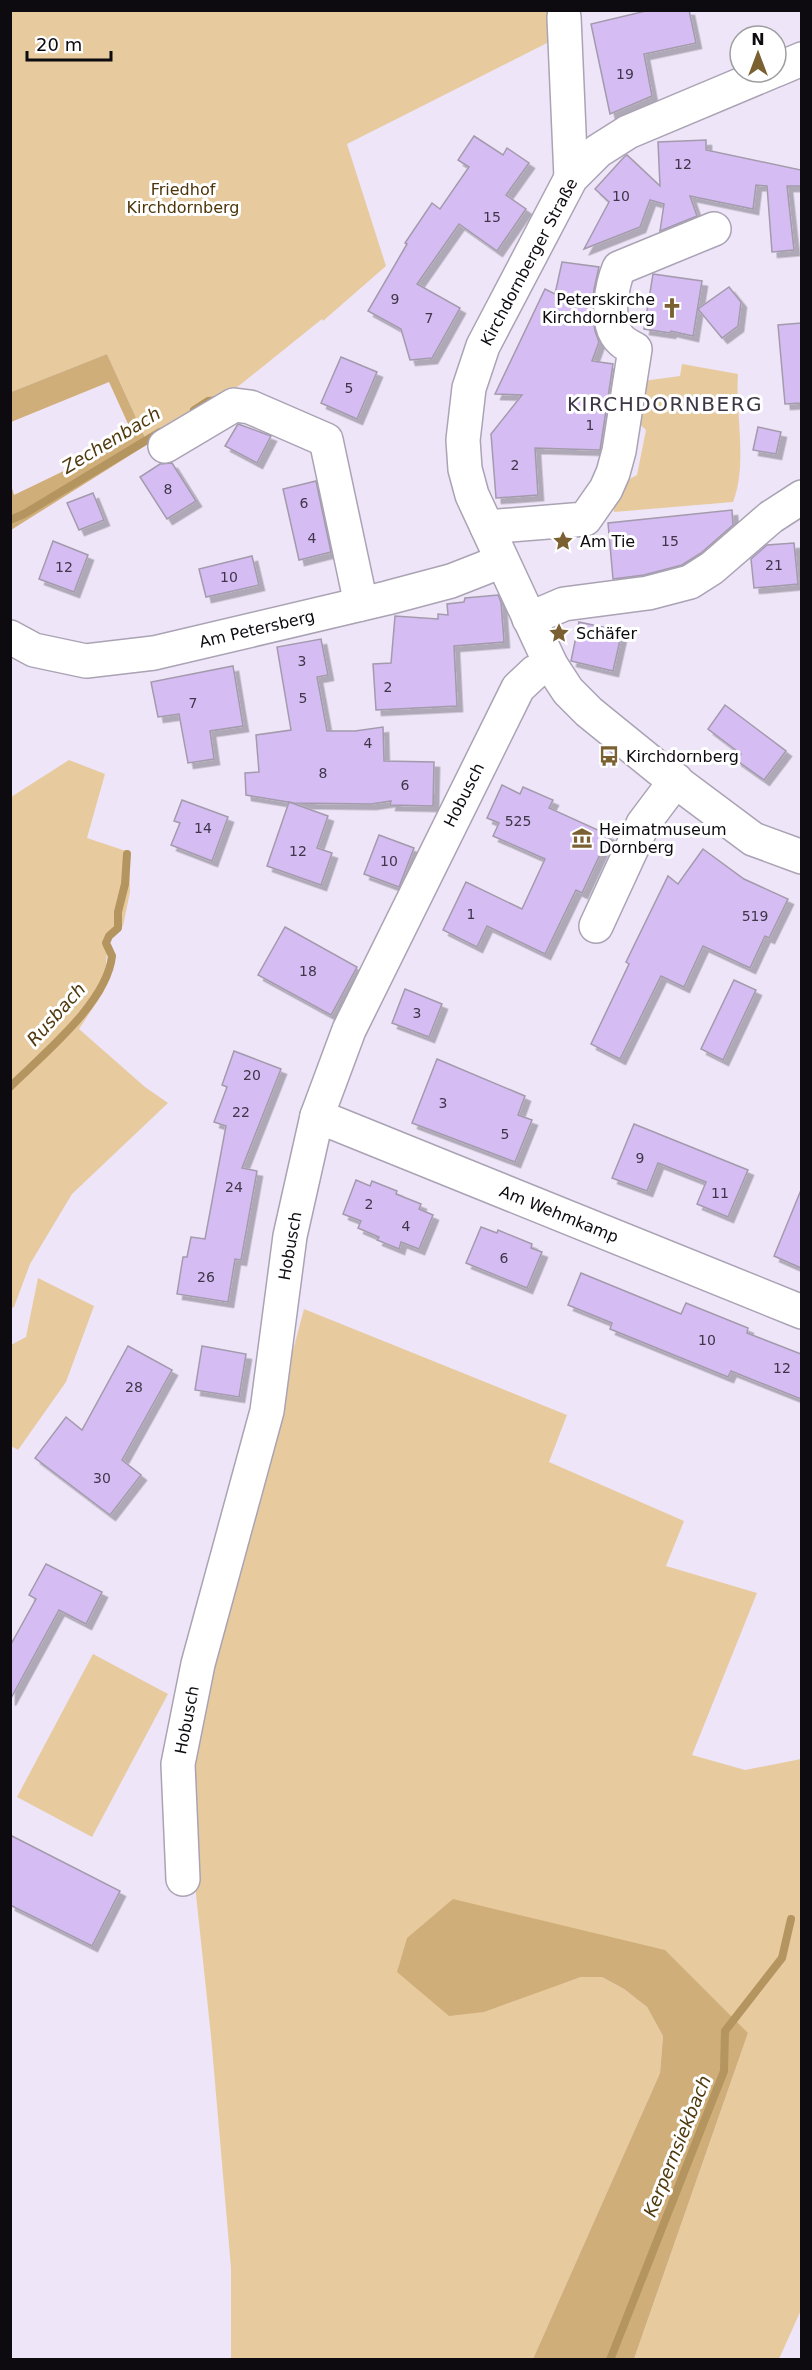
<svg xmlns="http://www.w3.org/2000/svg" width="812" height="2370" font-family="'DejaVu Sans',sans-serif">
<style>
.green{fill:#e7cb9f}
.forest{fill:#d0ae79}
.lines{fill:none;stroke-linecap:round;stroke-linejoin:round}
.stream{stroke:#b4945f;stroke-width:8}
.building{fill:#d5bcf3;stroke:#a39bac;stroke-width:1.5;filter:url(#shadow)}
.minor-casing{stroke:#aaa3b4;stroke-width:36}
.minor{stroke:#fff;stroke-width:33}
.labels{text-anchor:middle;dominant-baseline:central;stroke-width:6;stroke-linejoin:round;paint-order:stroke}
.number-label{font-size:14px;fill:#3f3649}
.park-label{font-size:16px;fill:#4c3508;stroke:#fff}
.street-label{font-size:16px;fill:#0d0a10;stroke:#fff}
.poi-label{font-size:16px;fill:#0d0a10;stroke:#fff;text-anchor:start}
.water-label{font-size:18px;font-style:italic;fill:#50390d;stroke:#fff}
.quarter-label{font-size:20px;letter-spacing:1.5px;fill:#3d3745;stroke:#fff}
</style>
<defs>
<filter id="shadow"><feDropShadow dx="5.5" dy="5.5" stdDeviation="0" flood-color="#0004"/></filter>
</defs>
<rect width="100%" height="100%" fill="#eee5f8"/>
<g class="green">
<polygon points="11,11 553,11 553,40 347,144 386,266 323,321 322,319 240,385 148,444 107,354 11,392"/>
<path d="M682,364L738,374C735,413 748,464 733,502L614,512C611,490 619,485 637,475L646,430L635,420L643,381L680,376Z"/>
<polygon points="69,760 105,774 87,838 129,852 130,892 123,926 108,938 104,991 79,1029 145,1087 168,1103 72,1194 30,1264 14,1307 11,1308 11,797"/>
<polygon points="38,1278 94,1306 66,1382 18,1450 11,1446 11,1345 26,1337"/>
<polygon points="304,1309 567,1415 549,1462 684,1521 666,1566 757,1593 692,1755 745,1770 801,1759 801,2310 779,2359 634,2359 748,2033 453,1899 537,1992 581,1977 602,1977 624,1989 647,2007 663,2036 660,2073 533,2359 231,2360 231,2268 211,2036 192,1857 188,1768 235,1568"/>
<polygon points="93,1654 168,1694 92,1837 17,1797"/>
</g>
<g class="forest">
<polygon points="107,354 148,444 11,530 11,485 14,495 134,437 109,382 11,422 11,392"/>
<polygon points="453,1899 665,1950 748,2033 634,2359 533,2359 660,2073 663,2036 647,2007 624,1989 602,1977 581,1977 484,2012 449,2016 397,1972 407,1938"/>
</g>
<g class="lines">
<g class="stream">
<polyline points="194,410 208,401 220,400"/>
<polyline points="10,520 24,514 160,432"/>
<path d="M10,1087C43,1054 107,1003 112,956L106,943L109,936L118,928V912L125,884L127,854"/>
<polyline points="610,2360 724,2071 725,2031 782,1958 791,1919"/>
</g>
</g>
<g class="building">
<polygon points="650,10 689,10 696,43 644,54 652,96 610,114 591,24"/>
<polygon points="474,136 503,155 507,148 529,163 506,195 526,209 497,251 459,224 417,284 460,308 432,358 410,360 401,329 368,311 407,244 405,243 432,203 440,209 469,167 458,160"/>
<polygon points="706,140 706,150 801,170 801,186 787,186 794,250 772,252 767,186 756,185 753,209 690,196 697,216 660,231 664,204 650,200 640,227 584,249 609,202 595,189 625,156 627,155 660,186 658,142"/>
<polygon points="562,262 599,267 594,289 592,309 595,331 599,342 592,361 613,364 600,450 535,448 538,495 496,498 491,434 522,395 495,394 545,289 555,294"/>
<polygon points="653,274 702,281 693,336 671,331 670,333 644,329"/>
<polygon points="729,287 741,302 738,326 722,338 698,309"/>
<polygon points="801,323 801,403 785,404 778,325"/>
<polygon points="341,357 377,372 357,419 321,403"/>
<polygon points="238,424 271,436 257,463 225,446"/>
<polygon points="758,427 781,432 776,454 753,450"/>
<polygon points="172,463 196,501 167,519 140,477 160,464"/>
<polygon points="316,481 331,552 299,560 283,489"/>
<polygon points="93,493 104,520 79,530 67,503"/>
<polygon points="732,510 733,525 701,553 682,565 644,575 613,579 608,523"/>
<polygon points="53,541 88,555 74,592 39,579"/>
<polygon points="794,543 798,584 754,588 751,559 767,545"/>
<polygon points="252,556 259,585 206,597 199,569"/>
<polygon points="498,595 501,602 504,642 454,646 457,706 376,710 373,664 391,663 395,616 438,619 438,614 448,615 447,604 464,602 465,598"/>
<polygon points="579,622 622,631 613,671 571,661"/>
<polygon points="321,639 328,675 317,677 327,731 355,731 383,727 384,761 434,762 433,806 390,805 391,801 371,804 294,803 246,795 245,773 259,772 256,735 291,730 277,647"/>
<polygon points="233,666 243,726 210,731 214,759 188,763 179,714 158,717 151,682"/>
<polygon points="725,705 786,751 764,780 736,760 741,754 708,729"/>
<polygon points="502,785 520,794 523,787 553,800 549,808 609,835 582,893 576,890 545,954 487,926 477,947 443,930 466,882 522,909 545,859 493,836 499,823 487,818"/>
<polygon points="182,800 228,817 212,861 171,845 180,823 174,821"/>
<polygon points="289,802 328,816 317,848 332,853 321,885 267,866"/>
<polygon points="379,835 414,848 399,887 364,874"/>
<polygon points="703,849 744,879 788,899 769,938 765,936 750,968 703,946 684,987 661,976 620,1059 591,1044 629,964 626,962 668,876 678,884"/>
<polygon points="285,927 357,967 331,1015 258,975"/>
<polygon points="734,980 756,990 723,1060 701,1049"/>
<polygon points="405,989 442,1004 429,1037 392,1023"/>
<polygon points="234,1051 281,1069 242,1168 257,1171 241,1260 235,1259 228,1302 177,1294 183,1257 187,1257 191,1237 205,1239 226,1126 214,1122 227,1087 222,1085"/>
<polygon points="437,1059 525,1096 518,1115 532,1120 515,1162 412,1123"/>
<polygon points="634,1124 748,1170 728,1217 697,1204 706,1182 658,1163 647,1191 612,1178"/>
<polygon points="356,1180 370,1186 372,1181 397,1191 396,1194 421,1204 419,1209 433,1215 419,1249 401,1242 399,1249 377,1240 379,1237 358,1228 361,1221 343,1214"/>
<polygon points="801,1190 801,1268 774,1256"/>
<polygon points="481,1227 497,1233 498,1230 532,1244 531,1248 542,1252 527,1288 466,1263"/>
<polygon points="581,1273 681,1314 686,1303 748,1328 747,1333 801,1354 801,1399 731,1371 728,1377 610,1329 612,1323 568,1305"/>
<polygon points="128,1346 172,1370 122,1460 141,1475 110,1515 35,1458 66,1417 82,1430"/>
<polygon points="202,1346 246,1354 239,1397 195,1390"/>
<polygon points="46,1564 102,1592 86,1624 59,1610 10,1700 10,1646 36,1599 29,1595"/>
<polygon points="10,1835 120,1891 92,1946 10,1905"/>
</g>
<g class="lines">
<g class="minor-casing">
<g id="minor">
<polyline points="564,17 571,178"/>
<polyline points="776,70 802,59"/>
<polyline points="771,72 628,132 598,151 571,178 483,346 469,388 463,440 465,469 472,495 551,665 568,691 589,712 658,768 753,839 802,857"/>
<polyline points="165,446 234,405 250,407 326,440 361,604"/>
<path d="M487,527L585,519L606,489L613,473L619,451L635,349C627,345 621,342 616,334C606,317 612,285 619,268L714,229"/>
<polyline points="529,619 564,604 648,593 690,582 712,568 771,517 802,497"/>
<polyline points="10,637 34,650 86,661 154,653 387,598 451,581 502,561"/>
<polyline points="596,926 643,824 676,780"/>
<polyline points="317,1116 802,1312"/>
<polyline points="183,1879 178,1764 198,1664 267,1411 290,1236 317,1116 349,1030 518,688 535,672 551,665"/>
</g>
</g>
<use href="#minor" class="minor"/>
</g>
<defs>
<g id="church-bare" transform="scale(1.62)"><path d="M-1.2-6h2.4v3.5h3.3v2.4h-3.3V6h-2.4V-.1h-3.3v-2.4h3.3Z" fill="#7b6032" stroke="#fff" stroke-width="2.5" paint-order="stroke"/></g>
<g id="sight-bare" transform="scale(1.62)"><path d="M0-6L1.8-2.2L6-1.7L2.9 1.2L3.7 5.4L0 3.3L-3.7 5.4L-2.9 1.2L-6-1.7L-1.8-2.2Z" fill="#7b6032" stroke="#fff" stroke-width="2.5" paint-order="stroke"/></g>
<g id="bus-bare" transform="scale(1.62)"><path d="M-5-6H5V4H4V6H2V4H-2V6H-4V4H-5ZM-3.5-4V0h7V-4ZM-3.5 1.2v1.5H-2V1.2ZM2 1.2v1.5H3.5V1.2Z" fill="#7b6032" stroke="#fff" stroke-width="2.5" paint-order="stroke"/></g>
<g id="museum-bare" transform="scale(1.62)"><path d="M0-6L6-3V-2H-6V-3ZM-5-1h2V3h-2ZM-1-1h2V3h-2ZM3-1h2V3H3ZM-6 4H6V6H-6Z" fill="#7b6032" stroke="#fff" stroke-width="2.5" paint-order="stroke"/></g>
</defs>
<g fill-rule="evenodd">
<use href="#church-bare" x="672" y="308"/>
<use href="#sight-bare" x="563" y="541"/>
<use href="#sight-bare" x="559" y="633"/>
<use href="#bus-bare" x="609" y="756"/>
<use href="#museum-bare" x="582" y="838"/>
</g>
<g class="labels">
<g class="number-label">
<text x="625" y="74">19</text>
<text x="683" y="164">12</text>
<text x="621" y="196">10</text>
<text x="492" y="217">15</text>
<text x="395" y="299">9</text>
<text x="429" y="318">7</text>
<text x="349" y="388">5</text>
<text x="590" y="425">1</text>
<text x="515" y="465">2</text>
<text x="168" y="489">8</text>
<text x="304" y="503">6</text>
<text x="312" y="538">4</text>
<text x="670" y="541">15</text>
<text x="774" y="565">21</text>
<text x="64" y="567">12</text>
<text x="229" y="577">10</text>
<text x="302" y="661">3</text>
<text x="388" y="687">2</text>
<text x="303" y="698">5</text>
<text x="193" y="703">7</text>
<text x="368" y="743">4</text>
<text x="323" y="773">8</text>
<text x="405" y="785">6</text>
<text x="518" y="821">525</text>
<text x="203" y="828">14</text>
<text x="298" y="851">12</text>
<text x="389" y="861">10</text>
<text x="471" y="914">1</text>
<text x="755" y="916">519</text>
<text x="308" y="971">18</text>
<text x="417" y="1013">3</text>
<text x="252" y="1075">20</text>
<text x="443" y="1103">3</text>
<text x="241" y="1112">22</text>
<text x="505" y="1134">5</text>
<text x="640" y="1158">9</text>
<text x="234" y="1187">24</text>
<text x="720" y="1193">11</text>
<text x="369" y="1204">2</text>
<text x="406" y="1226">4</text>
<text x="504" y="1258">6</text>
<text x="206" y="1277">26</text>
<text x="707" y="1340">10</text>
<text x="782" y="1368">12</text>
<text x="134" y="1387">28</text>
<text x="102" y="1478">30</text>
</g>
<g class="park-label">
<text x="183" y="189">Friedhof<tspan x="183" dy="18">Kirchdornberg</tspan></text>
</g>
<g class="street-label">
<text transform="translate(529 262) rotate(-62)">Kirchdornberger Straße</text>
<text transform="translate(257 629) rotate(-13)">Am Petersberg</text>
<text transform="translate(464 795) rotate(-63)">Hobusch</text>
<text transform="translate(559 1214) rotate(22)">Am Wehmkamp</text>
<text transform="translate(290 1246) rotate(-80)">Hobusch</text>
<text transform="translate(187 1720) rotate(-79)">Hobusch</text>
</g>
<g class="poi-label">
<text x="655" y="299" text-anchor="end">Peterskirche<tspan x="655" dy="18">Kirchdornberg</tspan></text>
<text x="580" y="541">Am Tie</text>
<text x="576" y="633">Schäfer</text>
<text x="626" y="756">Kirchdornberg</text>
<text x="599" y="829">Heimatmuseum<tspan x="599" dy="18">Dornberg</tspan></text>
</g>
<g class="water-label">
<text transform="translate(111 440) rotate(-31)">Zechenbach</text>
<text transform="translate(56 1014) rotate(-48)">Rusbach</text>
<text transform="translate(677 2146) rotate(-68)">Kerpernsiekbach</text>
</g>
<g class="quarter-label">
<text x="665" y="404">KIRCHDORNBERG</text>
</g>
</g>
<rect width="812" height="2370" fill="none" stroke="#0d0a10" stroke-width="24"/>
<g transform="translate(758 54)"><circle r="28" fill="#ffffff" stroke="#9e9d9f" stroke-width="1.5"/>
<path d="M0-4.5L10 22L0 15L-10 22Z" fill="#7b6032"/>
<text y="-9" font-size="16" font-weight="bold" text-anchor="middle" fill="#0d0a10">N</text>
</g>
<path d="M27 51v9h84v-9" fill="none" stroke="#0d0a10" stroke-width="3"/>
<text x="36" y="51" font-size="18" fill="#0d0a10" stroke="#ffffff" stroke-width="4.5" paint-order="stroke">20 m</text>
</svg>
